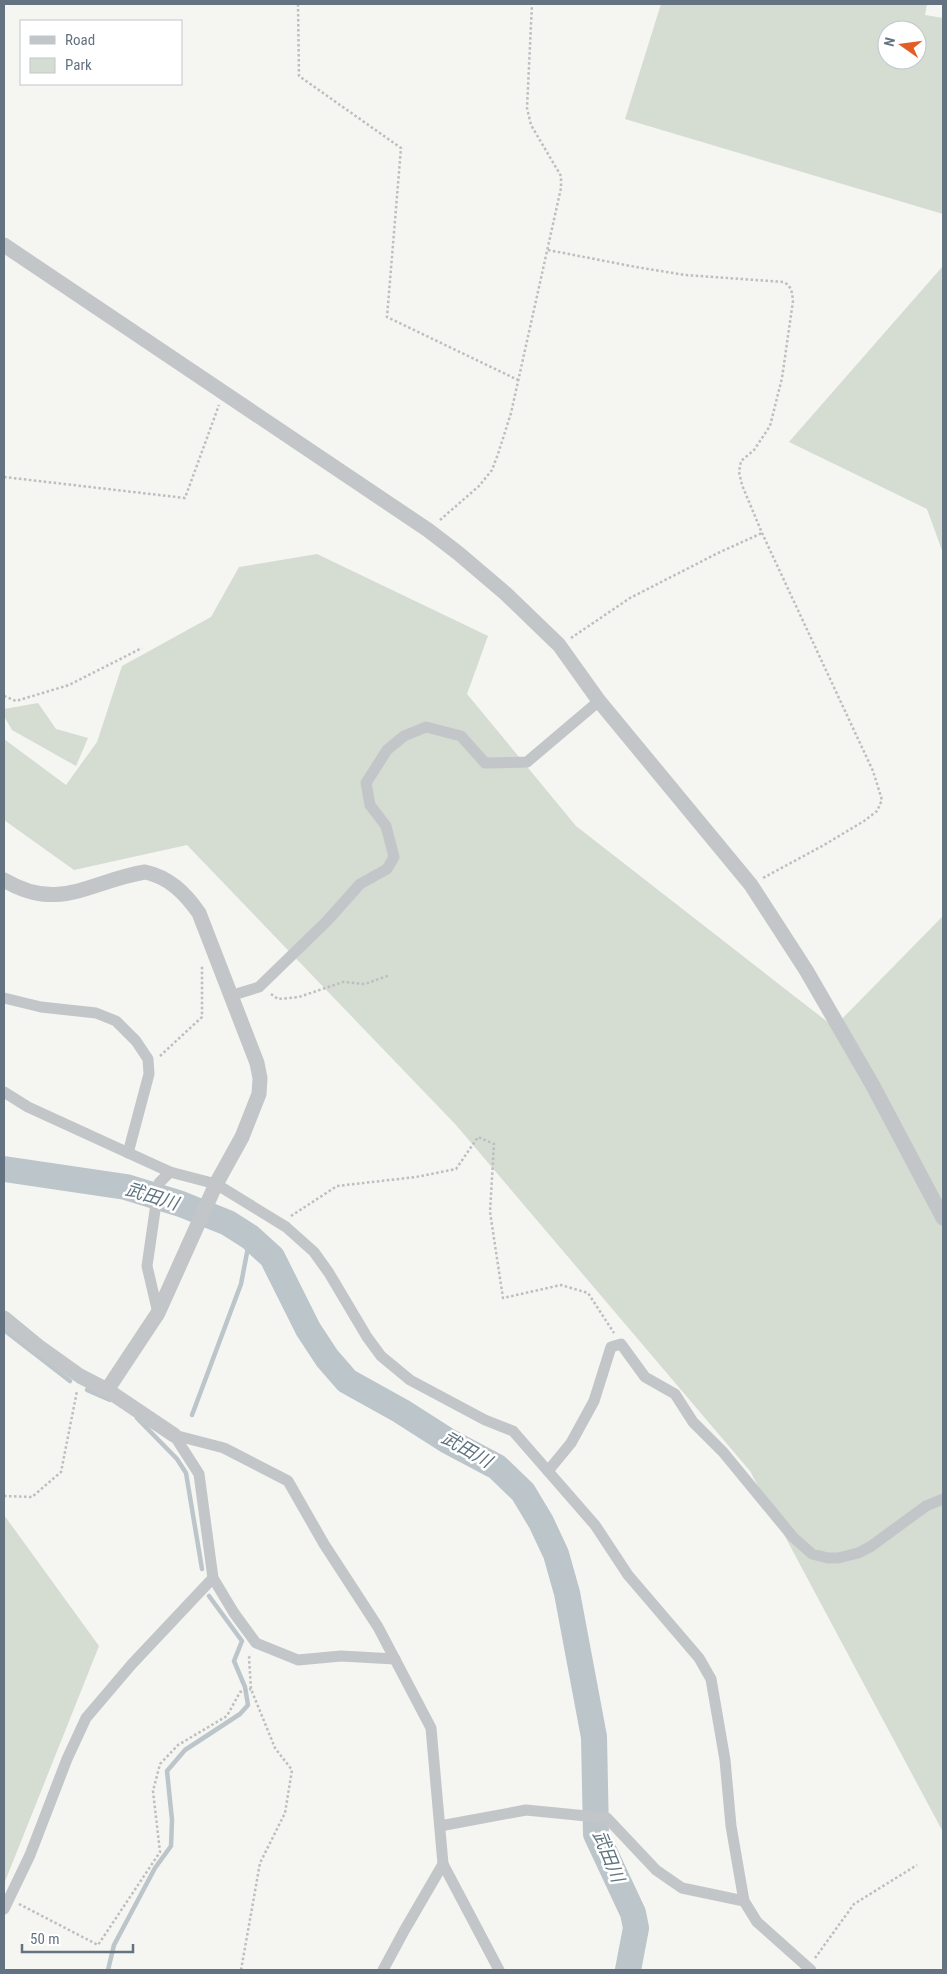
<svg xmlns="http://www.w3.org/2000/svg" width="947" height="1974" font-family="'Roboto Condensed','Noto Sans JP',sans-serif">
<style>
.green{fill:#d5dcd2;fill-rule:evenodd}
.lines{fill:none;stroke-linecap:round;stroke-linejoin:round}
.stream{stroke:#bbc5ca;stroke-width:4.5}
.river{stroke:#bbc5ca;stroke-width:26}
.path{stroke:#bcbec0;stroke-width:2.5;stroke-dasharray:2.5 2.5;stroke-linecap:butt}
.minor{stroke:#c2c6c9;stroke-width:11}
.tertiary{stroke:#c2c6c9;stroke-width:15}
.labels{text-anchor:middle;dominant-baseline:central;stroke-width:5;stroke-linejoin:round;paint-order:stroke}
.water-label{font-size:18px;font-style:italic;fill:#5f747f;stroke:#fff}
</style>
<rect width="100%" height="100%" fill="#f5f5f1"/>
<g class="green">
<path d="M661,4H927L925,15L943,18V214L625,119ZM887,30H917V60H887Z"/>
<polygon points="943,266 943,553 927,509 789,442"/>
<polygon points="317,554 488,636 467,694 576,826 834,1027 943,916 943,1832 750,1471 456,1125 187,845 74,870 4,820 4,739 66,785 97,742 122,666 211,617 239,567"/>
<polygon points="38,703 56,729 88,738 76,766 12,730 4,716 4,709"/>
<polygon points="4,1515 99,1646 4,1884"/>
</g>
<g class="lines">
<g class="stream">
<polyline points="4,1330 70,1381"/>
<polyline points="87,1390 110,1400"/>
<polyline points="192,1415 241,1284 250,1237"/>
<polyline points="137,1418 177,1459 186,1473 202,1569"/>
<polyline points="108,1970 114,1945 155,1868 171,1846 172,1820 167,1771 185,1750 240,1714 248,1705 245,1687 234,1661 242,1641 209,1596"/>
</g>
<polyline class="river" points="4,1169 126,1187 181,1204 228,1223 250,1237 272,1257 308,1329 327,1358 347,1381 401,1411 448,1441 497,1467 523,1492 541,1522 556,1554 567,1593 594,1737 596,1834 633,1913 636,1928 628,1970"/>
<g class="path">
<polyline points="298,4 299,76 401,148 387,317 518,380"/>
<path d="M548,250L636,267L685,275L784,282C792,287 792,292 793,301L782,378L770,426L754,450L741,461L739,472L742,485L762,533L873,771L882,800L877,811L864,821L824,845L763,878"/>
<polyline points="4,477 185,498 219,405"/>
<polyline points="440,520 479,486 492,470 498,454 511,413 561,188 561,176 531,125 527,108 532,4"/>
<polyline points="571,638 630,598 718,553 762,533"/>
<polyline points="4,696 16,701 69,685 142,648"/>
<polyline points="271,994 278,999 299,997 343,982 365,984 390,975"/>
<polyline points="160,1056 202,1017 202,965"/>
<polyline points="291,1216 337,1186 416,1177 456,1169 478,1137 494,1144 490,1212 503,1298 561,1285 588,1293 614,1333"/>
<polyline points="4,1496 32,1497 61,1472 77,1391"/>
<polyline points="19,1904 98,1945 160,1852 153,1791 160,1764 178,1745 227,1716 240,1692 251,1689"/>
<polyline points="815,1958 854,1904 917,1865"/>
<polyline points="241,1970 260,1863 285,1813 292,1770 275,1748 251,1689 249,1658 251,1654"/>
</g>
<g class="minor">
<polyline points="230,996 259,987 327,921 360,884 387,869 394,857 386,826 370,805 366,783 387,750 404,736 426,727 461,736 485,763 527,762 599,701"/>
<polyline points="4,998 41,1007 96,1013 116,1021 136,1041 148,1059 149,1074 128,1153"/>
<polyline points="4,1092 28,1107 170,1172 216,1184 286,1227 314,1252 329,1273 367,1337 381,1356 410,1380 485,1420 513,1431 595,1525 628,1575 699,1658 711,1679 725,1760 731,1826 744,1901 757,1922 811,1970"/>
<polyline points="158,1313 147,1266 159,1183 170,1172"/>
<polyline points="174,1435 224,1448 288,1481 324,1544 378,1627 431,1728 443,1864 499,1970"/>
<polyline points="174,1435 199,1474 213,1578 234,1613 256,1643 298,1660 341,1656 395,1659"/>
<polyline points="548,1471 571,1443 594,1401 611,1347 621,1344 645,1377 675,1394 693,1422 723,1452 793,1537 812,1554 828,1558 838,1558 858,1553 870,1547 926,1506 943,1499"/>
<polyline points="440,1826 526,1810 607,1818 656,1870 682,1888 744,1901"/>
<polyline points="4,1909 30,1855 67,1759 86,1718 132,1664 213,1578"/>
<polyline points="383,1970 404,1931 443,1864"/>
</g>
<g class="tertiary">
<polyline points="4,245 428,530 458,553 505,593 559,645 599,701 751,885 806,970 872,1084 943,1218"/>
<path d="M4,880C59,913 90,881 145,872C169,877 185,893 199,913L257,1063L260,1078L259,1094L242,1137L216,1184L158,1313L107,1390"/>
<polyline points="4,1318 38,1346 80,1376 107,1390 174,1435"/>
</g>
</g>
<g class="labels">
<g class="water-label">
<text transform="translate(152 1196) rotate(17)">武田川</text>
<text transform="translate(467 1449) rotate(30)">武田川</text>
<text transform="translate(609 1856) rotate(68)">武田川</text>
</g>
</g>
<rect width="947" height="1974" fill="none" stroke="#647382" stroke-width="10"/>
<rect x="20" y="20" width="162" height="65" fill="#ffffff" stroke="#c1c7cd"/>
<rect x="30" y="36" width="25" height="8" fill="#c2c6c9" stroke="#c1c7cd"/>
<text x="65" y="45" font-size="15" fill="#647382">Road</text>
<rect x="30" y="58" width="25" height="15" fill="#d5dcd2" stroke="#c1c7cd"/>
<text x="65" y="70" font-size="15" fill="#647382">Park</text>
<g transform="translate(902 45) rotate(284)"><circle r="24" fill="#ffffff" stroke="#c1c7cd"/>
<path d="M0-4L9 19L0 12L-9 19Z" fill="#e25e25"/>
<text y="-8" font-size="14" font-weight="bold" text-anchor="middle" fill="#647382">N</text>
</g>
<path d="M22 1944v8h111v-8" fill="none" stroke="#647382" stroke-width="2.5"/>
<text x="30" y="1944" font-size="15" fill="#647382" stroke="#ffffff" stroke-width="4" paint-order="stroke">50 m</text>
</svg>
